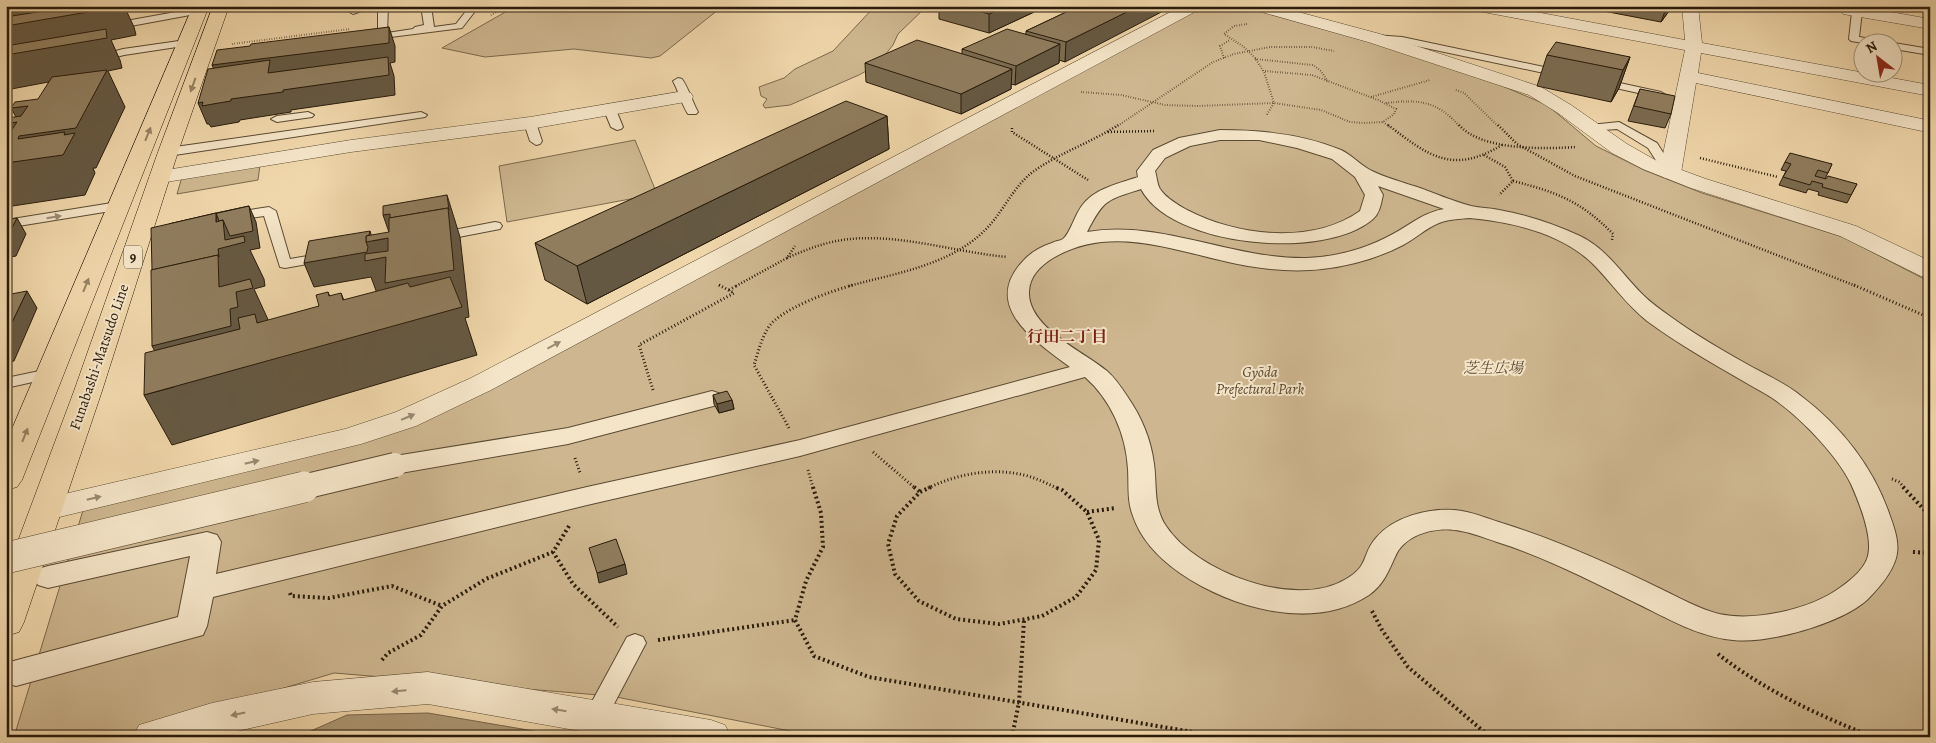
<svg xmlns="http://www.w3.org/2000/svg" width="1936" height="743" font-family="Alegreya,'Noto Serif JP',serif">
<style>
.green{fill:#ceb790;stroke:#7b694d}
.water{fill:#ac9774;stroke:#77654a}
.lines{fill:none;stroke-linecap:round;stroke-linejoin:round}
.service-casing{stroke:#5a4a32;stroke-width:2}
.pedestrian-casing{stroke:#5a4a32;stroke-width:2}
.minor-casing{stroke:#5a4a32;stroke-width:1}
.tertiary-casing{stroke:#5a4a32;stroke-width:1}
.primary-casing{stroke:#281b0a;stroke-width:1}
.path-far3{stroke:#281b0a;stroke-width:2;stroke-dasharray:0.5 2;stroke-linecap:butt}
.path-far2{stroke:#281b0a;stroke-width:2.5;stroke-dasharray:1 2;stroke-linecap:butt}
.path-far1{stroke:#281b0a;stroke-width:3;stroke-dasharray:1 2.5;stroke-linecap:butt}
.path{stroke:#281b0a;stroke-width:4;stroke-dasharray:2 3;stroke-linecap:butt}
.service{fill:#f5e5c8;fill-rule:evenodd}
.pedestrian{fill:#f5e5c8;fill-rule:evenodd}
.minor{fill:#f5e5c8;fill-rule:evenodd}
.tertiary{fill:#f5e5c8;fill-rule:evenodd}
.primary{fill:#f0d7ab;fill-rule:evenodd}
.pedestrian-bridge-far1-casing{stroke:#5a4a32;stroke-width:26;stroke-linecap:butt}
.pedestrian-bridge-casing{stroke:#5a4a32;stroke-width:32;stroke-linecap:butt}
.pedestrian-bridge-far1{stroke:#f5e5c8;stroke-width:24}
.pedestrian-bridge{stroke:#f5e5c8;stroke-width:31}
.wall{fill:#7c6c51;stroke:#281b0a}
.shaded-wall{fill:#655842;stroke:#281b0a}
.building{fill:#907d5e;stroke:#281b0a}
.oneway{fill:#968263}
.oneway2{fill:#998a72}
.labels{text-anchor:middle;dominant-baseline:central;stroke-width:4;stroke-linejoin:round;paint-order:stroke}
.shield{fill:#f5e5c8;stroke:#665843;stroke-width:1}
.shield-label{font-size:14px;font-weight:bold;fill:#281b0a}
.street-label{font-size:15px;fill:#281b0a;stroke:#f5e5c8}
.park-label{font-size:15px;font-style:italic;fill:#5a4a32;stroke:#f5e5c8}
.neighbourhood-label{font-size:16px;font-weight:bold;fill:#7a1f14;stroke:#f5e5c8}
</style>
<rect width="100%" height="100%" fill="#f0d7ab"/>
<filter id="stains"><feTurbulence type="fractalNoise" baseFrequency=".004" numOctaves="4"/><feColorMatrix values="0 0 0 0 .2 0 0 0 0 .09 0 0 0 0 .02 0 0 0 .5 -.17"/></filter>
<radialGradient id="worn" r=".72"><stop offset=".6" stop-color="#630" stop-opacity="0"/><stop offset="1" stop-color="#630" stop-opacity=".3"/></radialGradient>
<g class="green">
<polygon points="516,6 723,6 660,56 651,58 574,49 485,57 442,48"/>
<polygon points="875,6 927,6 898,34 893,45 877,65 859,75 790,105 765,108 763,105 767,99 761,96 759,87 784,78 795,69 833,51"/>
<polygon points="1203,6 1240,6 1356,37 1493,82 1547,105 1596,146 1644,170 1702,193 1843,237 1930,282 1930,737 821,737 611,696 334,673 121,737 14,737 84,507 487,389"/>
<polygon points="635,140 657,194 507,222 499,166"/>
<polygon points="260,165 258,180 177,194 182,177"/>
</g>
<polygon class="water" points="428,713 569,737 297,737 347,715"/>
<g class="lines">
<g class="service-casing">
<g id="service">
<polygon points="376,6 353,14 348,11 356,6"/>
<polygon points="378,6 388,6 387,33 413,29 415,27 424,25 421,6 431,6 434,27 456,24 470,6 479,6 462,28 367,40 367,36 378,34"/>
<polygon points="198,8 201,9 201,13 109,30 104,27 109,24"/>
<polygon points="1857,9 1862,12 1859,37 1879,40 1880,42 1864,43 1851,41 1849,39 1852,12"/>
<polygon points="1374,35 1402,37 1563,71 1568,74 1563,77 1402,43 1371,40 1369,38"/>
<polygon points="186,40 190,41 190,45 124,55 97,62 92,59 93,57 123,49"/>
<polygon points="1894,43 1930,49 1930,55 1894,49"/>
<path d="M678,78L682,79C689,89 692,101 698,112L696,114H688C681,103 679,92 673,81Z"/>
<polygon points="1597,78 1661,92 1666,95 1661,98 1593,83 1592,81"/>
<polygon points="610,107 616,110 623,127 621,129 617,130 611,127 604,110"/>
<polygon points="308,112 314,115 312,117 277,122 271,119 277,116"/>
<polygon points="421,112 427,115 425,117 168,156 162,152 168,148"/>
<polygon points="530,120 536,123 542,141 540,144 536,145 530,141 524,123"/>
<polygon points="1619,122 1657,143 1676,173 1674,176 1666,176 1648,148 1617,129 1590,131 1584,128 1590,125"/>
<polygon points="118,202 123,203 125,206 123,209 6,228 6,220"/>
<polygon points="269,207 276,211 290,259 325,253 332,257 330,260 285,268 280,267 264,216 231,221 224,217 231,213"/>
<polygon points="495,222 500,223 502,226 500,229 438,241 431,237 438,233"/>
<polygon points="49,369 55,371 57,374 55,377 6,388 6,378"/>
<polygon points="635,634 643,637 646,643 604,723 596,726 588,723 585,716 588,709 627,637"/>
</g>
</g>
<g class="pedestrian-casing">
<g id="pedestrian">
<path d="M1220,130C1261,130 1303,134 1341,150C1352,155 1361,166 1372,171C1386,178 1402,182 1417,187C1434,193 1452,201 1471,206C1480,208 1490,208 1499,210C1527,215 1554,224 1580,236C1607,249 1621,273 1642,294C1651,303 1661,310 1671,317C1697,336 1725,352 1752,367C1769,376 1786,384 1801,396C1841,426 1874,468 1890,516C1894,527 1899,541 1897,553C1895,570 1879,588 1867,600C1840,624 1768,644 1733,640C1698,637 1667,618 1636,603C1591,581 1545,557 1497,542C1485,538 1473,533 1461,531C1438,526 1405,533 1395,557C1388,572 1384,584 1369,595C1313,632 1231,608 1180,573C1160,559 1141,540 1133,516C1127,501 1129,485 1128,469C1126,434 1111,400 1085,377L800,456L587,505L213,597L207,626L203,635L16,686L6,683V663L178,617L190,556L48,588L38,585L33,577L38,569L48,566L207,532L217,535L221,542L216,574L587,487L800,440L1070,367C1033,340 979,304 1026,258C1033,251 1043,246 1052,243C1055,241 1060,241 1063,239C1069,234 1074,219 1078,212C1090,189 1115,185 1138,177L1137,171L1153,150L1179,138ZM1220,140H1259L1297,148L1332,159L1355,177L1365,195L1360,211C1312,245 1237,236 1187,210C1178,205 1166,198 1160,189C1157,184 1157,177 1155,171L1165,158L1190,146ZM1378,186L1444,209C1424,212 1410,225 1393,234C1366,249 1336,257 1306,258C1231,259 1159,219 1087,232C1104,199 1107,200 1141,189C1171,247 1325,261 1373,219C1380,213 1381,203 1383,195ZM1470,218C1513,222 1565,234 1596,267C1613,285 1627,305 1647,321C1684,348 1724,370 1764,393C1794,410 1836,453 1851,484C1859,502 1873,536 1868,556C1865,568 1851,580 1841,587C1812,609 1755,622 1719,614C1699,609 1680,598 1661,589C1610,564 1559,541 1505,524C1488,519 1471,511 1454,510C1428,508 1393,517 1376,538C1361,555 1370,565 1346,579C1296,610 1196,572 1166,526C1153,507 1157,485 1154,464C1151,439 1141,416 1127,396C1121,387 1115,378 1107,371C1083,351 1027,327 1029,291C1030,276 1040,266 1053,258C1115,221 1183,255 1248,266C1272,270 1298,272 1322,269C1350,266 1378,258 1403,245C1415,239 1426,228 1439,223C1448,219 1460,219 1470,218Z"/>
<polygon points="712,391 721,394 724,399 721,404 568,444 395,474 386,471 382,465 386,459 395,456 568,428"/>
</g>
</g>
<g class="minor-casing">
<g id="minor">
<polygon points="1182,6 1202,6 1200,9 491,390 416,426 361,444 47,520 36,517 31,509 36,501 47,498 345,429 396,412 471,378"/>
<polygon points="1470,6 1504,6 1685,40 1682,6 1698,6 1702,43 1930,85 1930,96 1701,53 1698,73 1922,119 1929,121 1930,128 1922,131 1696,83 1681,173 1677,177 1670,179 1663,177 1659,173 1685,50 1478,11 1472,9"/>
<polygon points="1843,6 1857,6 1930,19 1930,29 1843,14 1841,11"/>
<polygon points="684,91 691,93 693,97 691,101 530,129 351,152 160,183 153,181 149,177 153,173 160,171 351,140 530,117"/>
<polygon points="428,672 711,720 725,725 731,737 614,737 428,704 313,714 211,737 133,737 139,725 212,703 313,682"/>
</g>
</g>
<g class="tertiary-casing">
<polygon id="tertiary" points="1249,6 1276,6 1380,34 1541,87 1571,105 1627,144 1657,161 1706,179 1856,226 1930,261 1930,278 1921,276 1840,236 1691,188 1643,169 1612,153 1558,113 1529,95 1368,42 1251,9"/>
</g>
<g class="primary-casing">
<g id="primary">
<polygon points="193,6 209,6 22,480 17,487 6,490 6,443"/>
<polygon points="213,6 229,6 178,152 102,391 24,622 19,632 6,636 6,573 74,391 158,152"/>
</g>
</g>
<g class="path-far3">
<polyline points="491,15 507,6"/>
<polyline points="1247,24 1234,26 1224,34 1244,47 1255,58 1264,72 1274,103 1266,116"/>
<polyline points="232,44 350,29"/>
<polyline points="1224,58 1220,46 1230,40"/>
<polyline points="1255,59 1313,65 1321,71 1328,82"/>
<polyline points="1456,90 1464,93 1499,127"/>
<polyline points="1081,92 1121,95 1165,105 1197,106 1274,103 1321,110 1350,122 1364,123 1383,122 1394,114 1396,109 1378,100 1312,75 1264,71"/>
<polyline points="1371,97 1430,80"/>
<path d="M1386,103C1419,99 1438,101 1460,127"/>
<polyline points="1383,122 1390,127"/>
<polyline points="1116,127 1213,62 1234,54 1270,47 1312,47 1334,51"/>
</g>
<g class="path-far2">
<path d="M1388,125C1429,156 1452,175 1502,145"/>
<path d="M1459,125C1482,151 1544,149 1576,147"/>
<polyline points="1498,125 1517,144 1575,176 1856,286"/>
<polyline points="1012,128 1012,132 1088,180"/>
<polyline points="1108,132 1154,131"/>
<polyline points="1484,155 1505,167 1513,181 1499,195"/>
<polyline points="1700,158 1778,177"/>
<path d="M1513,181C1556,192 1581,201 1613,234L1612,240"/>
<path d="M787,258C805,250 823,243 842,240C896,232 953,252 1007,257"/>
<polyline points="719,285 721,286"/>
<polyline points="736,286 787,258 795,246"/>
<path d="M849,286C896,273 953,265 988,227C1005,209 1015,183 1037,169C1062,152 1092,142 1118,125"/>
</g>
<g class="path-far1">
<polyline points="1854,285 1930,318"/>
<polyline points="729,290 738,285"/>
<polyline points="653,390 639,345 734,293 719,285"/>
<path d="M789,428L754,365C759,350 763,330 775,320C793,305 831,291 853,285"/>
<polyline points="873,452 915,488"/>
<polyline points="575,458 580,473"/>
<polyline points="808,470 813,488"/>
<polyline points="1892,479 1899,482 1905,488"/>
<path d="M928,488C960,473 994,467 1028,476C1038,479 1048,484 1057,488"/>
</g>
<g class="path">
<polyline points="813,487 821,513 823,547 806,581 795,620 814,656 869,677 1222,737"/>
<polyline points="914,487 920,492"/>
<polyline points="931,487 920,492 897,516 888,544 895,574 919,601 956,619 999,624 1042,616 1076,597 1096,570 1099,540 1087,512 1062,490 1054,487"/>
<polyline points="1903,487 1930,516"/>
<polyline points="1087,512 1116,508"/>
<polyline points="569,526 553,552 573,584 618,627"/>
<polyline points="1913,552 1930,553"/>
<polyline points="290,593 291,596 329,598 392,586 442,606"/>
<polyline points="1372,611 1382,630 1408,667 1490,737"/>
<polyline points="658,640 795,620"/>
<path d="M1718,654C1765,691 1818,715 1873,737"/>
<polyline points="382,660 388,653 421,635 442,606 486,579 553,552"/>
<polyline points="1012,737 1019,702 1024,620"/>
</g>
<use href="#service" class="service"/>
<use href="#pedestrian" class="pedestrian"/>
<use href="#minor" class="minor"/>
<use href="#tertiary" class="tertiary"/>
<use href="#primary" class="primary"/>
<g class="pedestrian-bridge-far1-casing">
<polyline id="pedestrian-bridge-far1" points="299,488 395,465"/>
</g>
<g class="pedestrian-bridge-casing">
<polyline id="pedestrian-bridge" points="6,558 304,487"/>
</g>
<use href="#pedestrian-bridge-far1" class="pedestrian-bridge-far1"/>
<use href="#pedestrian-bridge" class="pedestrian-bridge"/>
</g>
<g class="wall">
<polygon points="939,6 1047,6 989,33 939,19"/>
<polygon points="1079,6 1065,62 1059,60 1059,63 1015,85 1011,84 1011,89 961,114 866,82 865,63 962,54 962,49 1026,34 1026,31"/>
<polygon points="1577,6 1670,6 1669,11 1661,22"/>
<polygon points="1547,55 1630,57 1619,88 1611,102 1537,86"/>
<polygon points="1640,89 1671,114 1665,128 1628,121"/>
<polygon points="887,116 889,149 587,304 545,280 535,243"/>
<polygon points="1785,162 1832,164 1825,179 1857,184 1847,203 1818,195 1819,192 1808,189 1806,193 1779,185 1786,171 1781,170"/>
<polygon points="713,395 732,400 734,409 719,413 714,404"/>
</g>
<g class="shaded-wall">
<polygon points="6,6 147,6 126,10 134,27 136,35 111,40 120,60 122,68 108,71 125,107 96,168 93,168 95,173 85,195 6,207 6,163 23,160 6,130 6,124 17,122 26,135 11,108 28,106 107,71 6,90"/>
<polygon points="1008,6 1047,6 989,33 989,14"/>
<polygon points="1139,6 1173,6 1065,62 1066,42"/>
<polygon points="1667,6 1670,6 1669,11 1661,22"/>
<polygon points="389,27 395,46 395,62 390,63 394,76 395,95 291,110 291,112 240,120 239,122 222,125 211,127 209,124 207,124 198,103 221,85 212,65"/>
<polygon points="1060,44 1059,63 1015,85 1016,66"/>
<polygon points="1630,57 1619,88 1611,102 1623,70"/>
<polygon points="1012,69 1011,89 961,114 961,94"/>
<polygon points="887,116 889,149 587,304 577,266"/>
<polygon points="447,195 460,237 469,317 465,318 477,355 172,445 144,395 174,387 152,346 175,317 216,222 216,213 249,206 256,222 260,248 250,250 264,279 265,286 254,289 271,326 275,359 329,296 328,292 347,339 341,293 358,335 382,307 371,277 314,287 304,263 366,242 370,231 373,241 388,238 398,258 383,215"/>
<polygon points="17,218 26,234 16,256 6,258 6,239"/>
<polygon points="27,291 37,308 14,361 6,363 6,335"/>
<polygon points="732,400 734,409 719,413 717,404"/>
<polygon points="625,564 627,574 599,583 597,573"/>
</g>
<g class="building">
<polygon points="74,6 123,6 6,26 6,17"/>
<polygon points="959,6 1008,6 989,14"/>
<polygon points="1079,6 1139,6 1066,42 1026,31"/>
<polygon points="389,27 389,43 212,65 217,50 250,46 251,44"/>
<polygon points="106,29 107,38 6,55 6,46"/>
<polygon points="1007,29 1060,44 1016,66 962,49"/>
<polygon points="917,40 1012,69 961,94 865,63"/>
<polygon points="1556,42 1630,57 1623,70 1547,55"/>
<polygon points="388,57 389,75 283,90 283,92 231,99 231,101 213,104 202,106 203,102 198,103 208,69 270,60 268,73"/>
<polygon points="107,70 76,128 19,136 18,139 65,132 64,135 75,133 63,155 6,163 6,139 17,122 6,124 6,120 7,118 21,116 28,106 11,108 15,102 38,99 52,77"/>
<polygon points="1640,89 1675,96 1671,114 1634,106"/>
<polygon points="846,101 887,116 577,266 535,243"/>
<polygon points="1790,153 1832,164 1828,173 1818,170 1815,176 1826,179 1828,176 1857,184 1851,195 1822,187 1823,184 1812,181 1810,185 1783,177 1791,164 1785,162"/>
<polygon points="447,195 449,210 448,208 390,218 390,214 383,215 383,206"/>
<polygon points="249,206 253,231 230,236 223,220 219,221 216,213 169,224"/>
<polygon points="448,208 454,270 385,283 386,257 365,261 365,254 388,251 388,238 366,242 366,236 389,232 389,218"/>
<polygon points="216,213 216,222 223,220 225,240 244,236 245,242 218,249 219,257 218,255 152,270 151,228"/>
<polygon points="17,218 6,239 6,220"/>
<polygon points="370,231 369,235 366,236 366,242 368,247 367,252 304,263 309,241"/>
<polygon points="218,255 219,287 250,279 253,288 236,292 238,307 230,309 231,326 152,346 151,270"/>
<polygon points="450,277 462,307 144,395 145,353 240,329 238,318 255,314 257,323 319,306 316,295 328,292 329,296 341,293 343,300 408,283 410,287"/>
<polygon points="27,291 6,335 6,295"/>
<polygon points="727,391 732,400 717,404 713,395"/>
<polygon points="616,539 625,564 597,573 589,548"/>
</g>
<defs><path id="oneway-solid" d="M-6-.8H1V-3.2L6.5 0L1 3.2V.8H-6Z" transform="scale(1.25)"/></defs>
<g class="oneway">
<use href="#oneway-solid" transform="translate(193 85) rotate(110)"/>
<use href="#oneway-solid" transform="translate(148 134) rotate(-68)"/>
<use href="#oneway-solid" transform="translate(86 285) rotate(-68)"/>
<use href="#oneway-solid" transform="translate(25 435) rotate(-68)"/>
</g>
<g class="oneway2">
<use href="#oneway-solid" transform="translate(54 217) rotate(-9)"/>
<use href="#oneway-solid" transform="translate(554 345) rotate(-28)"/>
<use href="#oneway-solid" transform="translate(408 417) rotate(-23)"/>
<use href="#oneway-solid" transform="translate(252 462) rotate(-13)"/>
<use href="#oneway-solid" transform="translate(94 498) rotate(-13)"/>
<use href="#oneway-solid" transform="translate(399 691) rotate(175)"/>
<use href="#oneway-solid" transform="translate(559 710) rotate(-171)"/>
<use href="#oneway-solid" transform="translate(238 714) rotate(168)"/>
</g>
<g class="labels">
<rect class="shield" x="124" y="245.5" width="18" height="23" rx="4"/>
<g class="shield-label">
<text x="133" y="257">9</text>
</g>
<g class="street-label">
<text transform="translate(99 357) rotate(-71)">Funabashi-Matsudo Line</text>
</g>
<g class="park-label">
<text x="1493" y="368">芝生広場</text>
<text x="1260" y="372">Gyōda<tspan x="1260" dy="17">Prefectural Park</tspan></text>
</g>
<g class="neighbourhood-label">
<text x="1067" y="337">行田二丁目</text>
</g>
</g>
<rect width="1936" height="743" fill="none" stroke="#f0d7ab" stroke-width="25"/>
<rect x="8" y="8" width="1921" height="728" fill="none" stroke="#281b0a" stroke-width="2.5"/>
<rect x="12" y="12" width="1911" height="718" fill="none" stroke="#281b0a"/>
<g transform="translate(1878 58) rotate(329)"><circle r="24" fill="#f5e5c8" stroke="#a3947c"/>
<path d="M0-4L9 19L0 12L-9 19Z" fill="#8f2418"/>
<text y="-8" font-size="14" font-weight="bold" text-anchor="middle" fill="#281b0a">N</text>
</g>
<rect width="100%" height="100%" filter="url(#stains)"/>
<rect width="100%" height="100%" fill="url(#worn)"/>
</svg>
